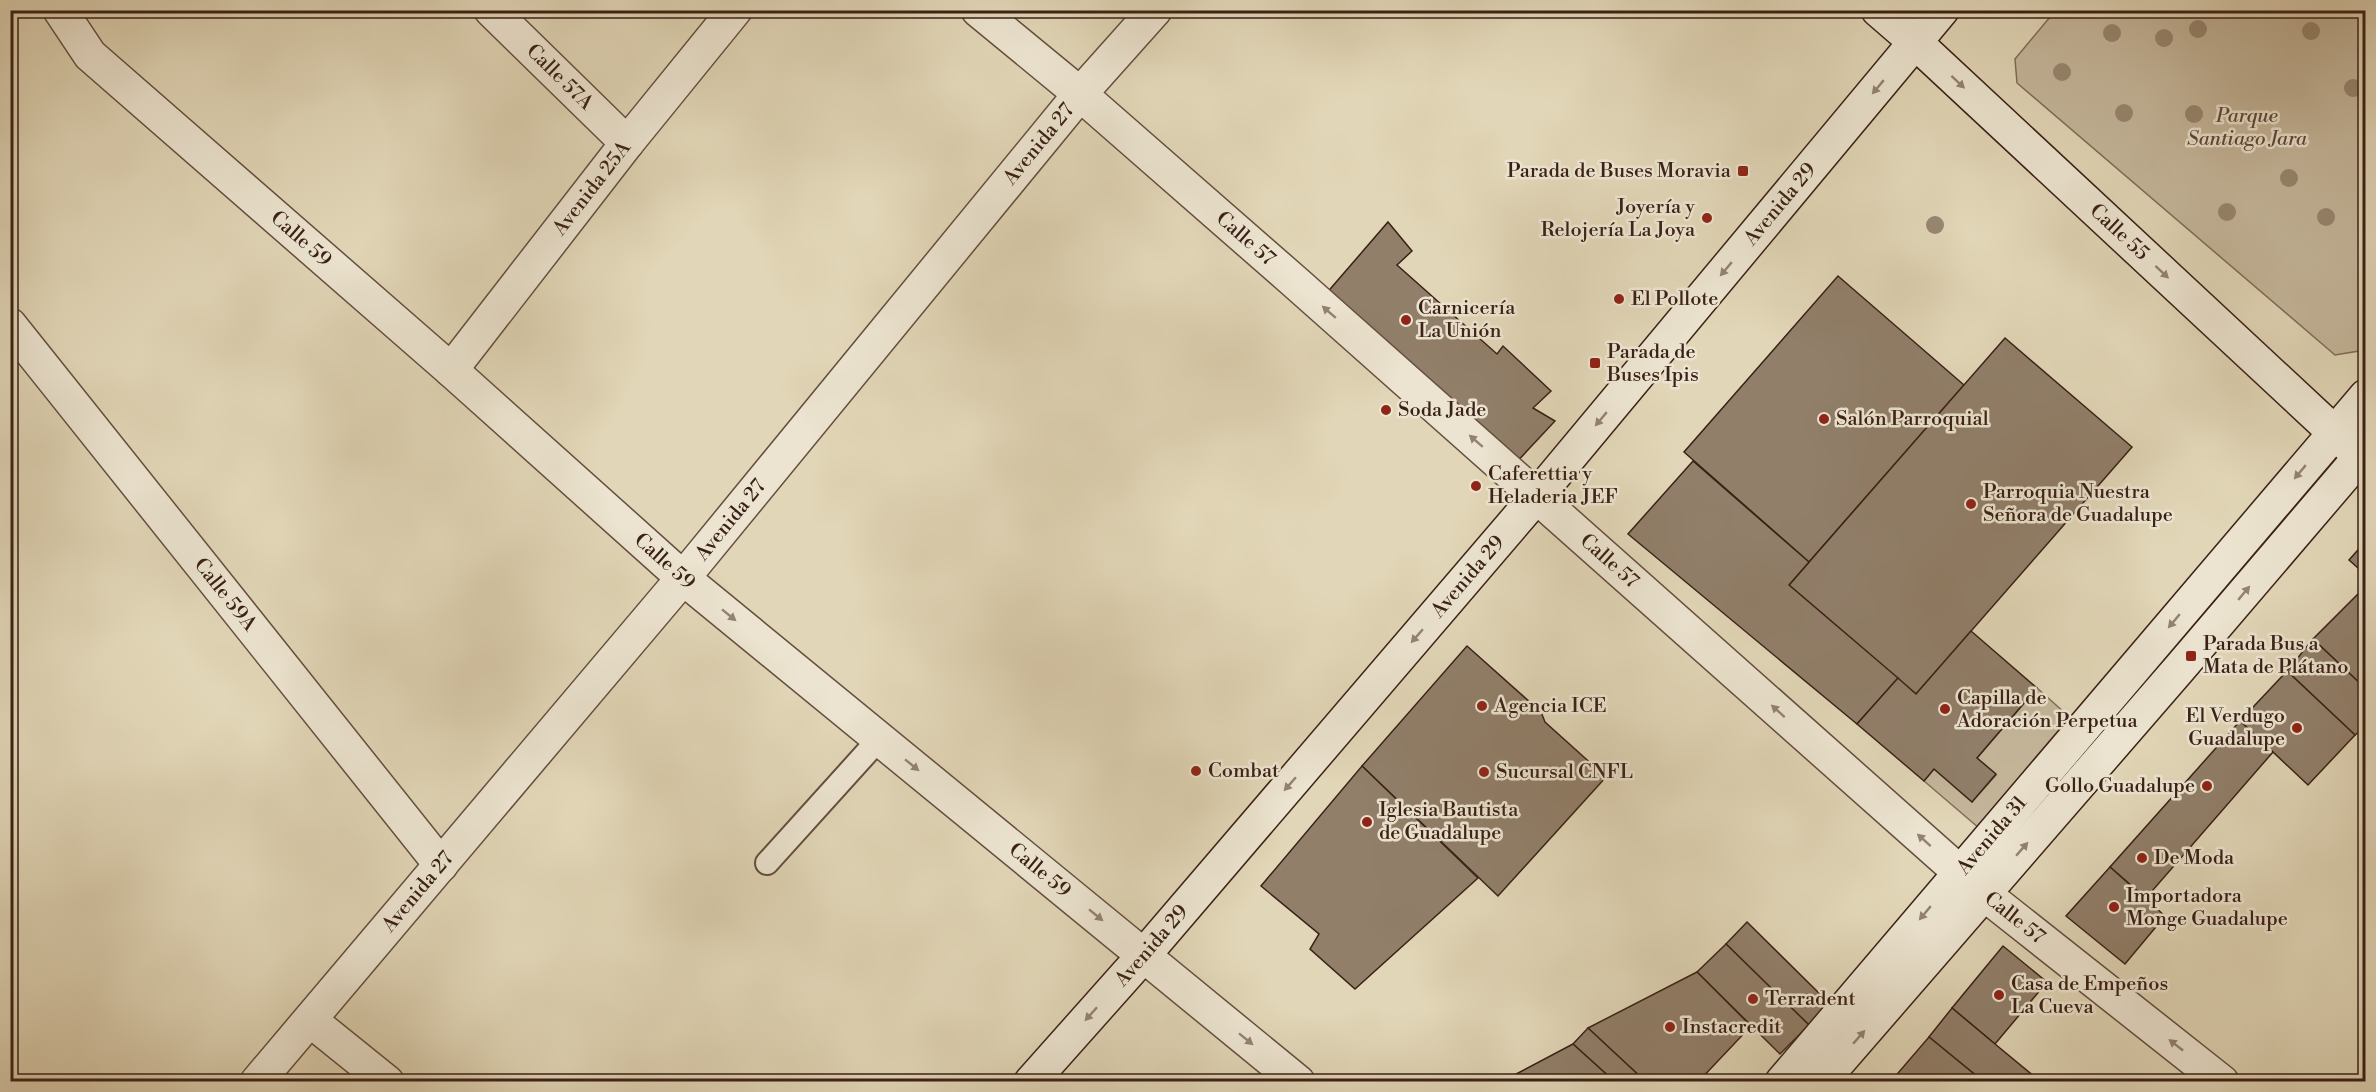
<svg xmlns="http://www.w3.org/2000/svg" width="2376" height="1092" font-family="'Libre Bodoni',serif">
<style>
.green{fill:#c5b79c;stroke:#806c5a;stroke-width:1.5}
.building{fill:#917f6a;stroke:#3a2117;stroke-width:1.5}
.lines{fill:none;stroke-linecap:round;stroke-linejoin:round}
.service-casing{stroke:#644e3f;stroke-width:26}
.minor-casing{stroke:#644e3f;stroke-width:36}
.secondary-casing{stroke:#3a2117;stroke-width:36}
.service{stroke:#ece4d0;stroke-width:22}
.minor{stroke:#ece4d0;stroke-width:33}
.secondary{stroke:#ece4d0;stroke-width:33}
.tree{fill:#988771}
.oneway{fill:#938274}
.poi-dot{fill:#8f2418;stroke:#ece4d0;stroke-width:2}
.labels{text-anchor:middle;dominant-baseline:central;stroke-width:5;stroke-linejoin:round;paint-order:stroke}
.street-label{font-size:20px;fill:#3a2117;stroke:#ece4d0}
.park-label{font-size:20px;font-style:italic;fill:#5d4638;stroke:#ece4d0}
.poi-label{font-size:20px;fill:#3a2117;stroke:#ece4d0;text-anchor:start}
</style>
<rect width="100%" height="100%" fill="#e1d6b7"/>
<filter id="stains"><feTurbulence type="fractalNoise" baseFrequency=".00333" numOctaves="4"/><feColorMatrix values="0 0 0 0 .2 0 0 0 0 .09 0 0 0 0 .02 0 0 0 .5 -.17"/></filter>
<radialGradient id="worn" r=".72"><stop offset=".6" stop-color="#630" stop-opacity="0"/><stop offset="1" stop-color="#630" stop-opacity=".3"/></radialGradient>
<g class="green">
<polygon points="2055,11 2365,11 2365,350 2335,355 2017,83 2015,59"/>
<polygon points="2037,688 2074,721 1979,828 1924,781 1934,769 1972,802 1996,775 1977,758"/>
</g>
<g class="building">
<polygon points="1388,222 1412,251 1397,265 1497,354 1503,346 1551,391 1533,408 1555,421 1513,466 1325,295"/>
<polygon points="1838,276 1964,385 1809,562 1684,452"/>
<polygon points="2005,338 2132,447 1916,694 1789,585"/>
<polygon points="1693,461 1809,562 1789,585 1898,678 1857,724 1628,534"/>
<polygon points="2366,541 2366,575 2349,560"/>
<polygon points="2365,587 2366,587 2366,689 2313,639"/>
<polygon points="1971,631 2037,688 1977,758 1996,774 1972,802 1934,769 1924,781 1857,724 1898,678 1916,694"/>
<polygon points="2313,639 2366,689 2366,726 2355,735 2287,671"/>
<polygon points="1467,646 1541,712 1545,722 1606,777 1498,896 1362,766"/>
<polygon points="2287,671 2355,735 2308,785 2240,721"/>
<polygon points="2240,721 2273,752 2146,898 2110,867"/>
<polygon points="1362,766 1478,878 1355,989 1310,949 1319,934 1261,886"/>
<polygon points="2110,867 2165,916 2125,964 2066,916"/>
<polygon points="1747,922 1830,1004 1809,1025 1726,944"/>
<polygon points="1726,944 1809,1025 1780,1054 1697,972"/>
<polygon points="2003,946 2047,982 1995,1044 1952,1008"/>
<polygon points="1697,972 1751,1026 1698,1082 1646,1082 1588,1028"/>
<polygon points="1952,1008 1995,1044 2041,1082 1984,1082 1929,1037"/>
<polygon points="1588,1028 1646,1082 1615,1082 1573,1044"/>
<polygon points="1929,1037 1984,1082 1893,1082 1892,1080"/>
<polygon points="1573,1044 1615,1082 1501,1082"/>
</g>
<g class="lines">
<g class="service-casing">
<polyline id="service" points="767,863 880,738"/>
</g>
<g class="minor-casing">
<g id="minor">
<path id="s1" d="M60,10L90,55L451,370L683,578L1298,1082"/>
<path id="s2" d="M491,10L627,143"/>
<path id="s3" d="M978,10L1080,94L1295,282L1983,893L2222,1082"/>
<path id="s4" d="M10,325L441,865"/>
<path id="s5" d="M451,370L627,143L735,10"/>
<polyline points="310,1020 387,1082"/>
<path id="s6" d="M257,1082L683,578L1080,94L1155,10"/>
</g>
</g>
<g class="secondary-casing">
<g id="secondary">
<path id="s7" d="M1878,10L1915,42L2350,447"/>
<path id="s8" d="M1031,1082L1144,955L1537,496L1942,10"/>
<path id="s9" d="M1782,1082L2366,396"/>
<polyline points="1821,1082 2179,669 2366,450"/>
</g>
</g>
<use href="#service" class="service"/>
<use href="#minor" class="minor"/>
<use href="#secondary" class="secondary"/>
</g>
<g class="tree">
<circle cx="2198" cy="29" r="9"/>
<circle cx="2311" cy="31" r="9"/>
<circle cx="2112" cy="33" r="9"/>
<circle cx="2164" cy="38" r="9"/>
<circle cx="2062" cy="72" r="9"/>
<circle cx="2353" cy="88" r="9"/>
<circle cx="2124" cy="113" r="9"/>
<circle cx="2194" cy="114" r="9"/>
<circle cx="2289" cy="178" r="9"/>
<circle cx="2227" cy="212" r="9"/>
<circle cx="2326" cy="217" r="9"/>
<circle cx="1935" cy="225" r="9"/>
</g>
<defs><path id="oneway-solid" d="M-6-.8H1V-3.2L6.5 0L1 3.2V.8H-6Z" transform="scale(1.5)"/></defs>
<g class="oneway">
<use href="#oneway-solid" transform="translate(1958 82) rotate(43)"/>
<use href="#oneway-solid" transform="translate(1878 87) rotate(130)"/>
<use href="#oneway-solid" transform="translate(1726 269) rotate(130)"/>
<use href="#oneway-solid" transform="translate(2162 272) rotate(43)"/>
<use href="#oneway-solid" transform="translate(1329 312) rotate(-139)"/>
<use href="#oneway-solid" transform="translate(1601 419) rotate(130)"/>
<use href="#oneway-solid" transform="translate(1476 441) rotate(-139)"/>
<use href="#oneway-solid" transform="translate(2300 472) rotate(130)"/>
<use href="#oneway-solid" transform="translate(2244 593) rotate(-50)"/>
<use href="#oneway-solid" transform="translate(729 615) rotate(39)"/>
<use href="#oneway-solid" transform="translate(2174 621) rotate(130)"/>
<use href="#oneway-solid" transform="translate(1417 636) rotate(131)"/>
<use href="#oneway-solid" transform="translate(1778 711) rotate(-138)"/>
<use href="#oneway-solid" transform="translate(912 765) rotate(39)"/>
<use href="#oneway-solid" transform="translate(1290 784) rotate(131)"/>
<use href="#oneway-solid" transform="translate(1924 840) rotate(-138)"/>
<use href="#oneway-solid" transform="translate(2022 849) rotate(-49)"/>
<use href="#oneway-solid" transform="translate(1925 913) rotate(130)"/>
<use href="#oneway-solid" transform="translate(1096 915) rotate(39)"/>
<use href="#oneway-solid" transform="translate(1091 1014) rotate(132)"/>
<use href="#oneway-solid" transform="translate(1859 1037) rotate(-49)"/>
<use href="#oneway-solid" transform="translate(1246 1039) rotate(39)"/>
<use href="#oneway-solid" transform="translate(2176 1045) rotate(-142)"/>
</g>
<g class="poi-dot">
<rect x="1737" y="165" width="12" height="12" rx="3"/>
<circle cx="1707" cy="218" r="6"/>
<circle cx="1619" cy="299" r="6"/>
<circle cx="1406" cy="320" r="6"/>
<rect x="1589" y="357" width="12" height="12" rx="3"/>
<circle cx="1386" cy="410" r="6"/>
<circle cx="1824" cy="419" r="6"/>
<circle cx="1476" cy="486" r="6"/>
<circle cx="1971" cy="504" r="6"/>
<rect x="2185" y="650" width="12" height="12" rx="3"/>
<circle cx="1482" cy="706" r="6"/>
<circle cx="1945" cy="709" r="6"/>
<circle cx="2297" cy="728" r="6"/>
<circle cx="1196" cy="771" r="6"/>
<circle cx="1484" cy="772" r="6"/>
<circle cx="2207" cy="786" r="6"/>
<circle cx="1367" cy="822" r="6"/>
<circle cx="2142" cy="858" r="6"/>
<circle cx="2114" cy="907" r="6"/>
<circle cx="1999" cy="995" r="6"/>
<circle cx="1753" cy="999" r="6"/>
<circle cx="1670" cy="1027" r="6"/>
</g>
<g class="labels">
<g class="street-label">
<text stroke="none"><textPath href="#s2" startOffset="96">Calle 57A</textPath></text>
<text stroke="none"><textPath href="#s6" startOffset="1221">Avenida 27</textPath></text>
<text stroke="none"><textPath href="#s5" startOffset="230">Avenida 25A</textPath></text>
<text stroke="none"><textPath href="#s8" startOffset="1154">Avenida 29</textPath></text>
<text stroke="none"><textPath href="#s7" startOffset="328">Calle 55</textPath></text>
<text stroke="none"><textPath href="#s1" startOffset="334">Calle 59</textPath></text>
<text stroke="none"><textPath href="#s3" startOffset="352">Calle 57</textPath></text>
<text stroke="none"><textPath href="#s6" startOffset="735">Avenida 27</textPath></text>
<text stroke="none"><textPath href="#s1" startOffset="820">Calle 59</textPath></text>
<text stroke="none"><textPath href="#s3" startOffset="838">Calle 57</textPath></text>
<text stroke="none"><textPath href="#s8" startOffset="668">Avenida 29</textPath></text>
<text stroke="none"><textPath href="#s4" startOffset="345">Calle 59A</textPath></text>
<text stroke="none"><textPath href="#s9" startOffset="324">Avenida 31</textPath></text>
<text stroke="none"><textPath href="#s1" startOffset="1306">Calle 59</textPath></text>
<text stroke="none"><textPath href="#s6" startOffset="249">Avenida 27</textPath></text>
<text stroke="none"><textPath href="#s3" startOffset="1378">Calle 57</textPath></text>
<text stroke="none"><textPath href="#s8" startOffset="182">Avenida 29</textPath></text>
</g>
<g class="park-label">
<text x="2247" y="116">Parque<tspan x="2247" dy="23">Santiago Jara</tspan></text>
</g>
<g class="poi-label">
<text x="1731" y="171" text-anchor="end">Parada de Buses Moravia</text>
<text x="1695" y="207" text-anchor="end">Joyería y<tspan x="1695" dy="23">Relojería La Joya</tspan></text>
<text x="1631" y="299">El Pollote</text>
<text x="1418" y="308">Carnicería<tspan x="1418" dy="23">La Unión</tspan></text>
<text x="1607" y="352">Parada de<tspan x="1607" dy="23">Buses Ipis</tspan></text>
<text x="1398" y="410">Soda Jade</text>
<text x="1836" y="419">Salón Parroquial</text>
<text x="1488" y="474">Caferettia y<tspan x="1488" dy="23">Heladeria JEF</tspan></text>
<text x="1983" y="492">Parroquia Nuestra<tspan x="1983" dy="23">Señora de Guadalupe</tspan></text>
<text x="2203" y="644">Parada Bus a<tspan x="2203" dy="23">Mata de Plátano</tspan></text>
<text x="1957" y="698">Capilla de<tspan x="1957" dy="23">Adoración Perpetua</tspan></text>
<text x="1494" y="706">Agencia ICE</text>
<text x="2285" y="716" text-anchor="end">El Verdugo<tspan x="2285" dy="23">Guadalupe</tspan></text>
<text x="1208" y="771">Combat</text>
<text x="1496" y="772">Sucursal CNFL</text>
<text x="2195" y="786" text-anchor="end">Gollo Guadalupe</text>
<text x="1379" y="810">Iglesia Bautista<tspan x="1379" dy="23">de Guadalupe</tspan></text>
<text x="2154" y="858">De Moda</text>
<text x="2126" y="896">Importadora<tspan x="2126" dy="23">Monge Guadalupe</tspan></text>
<text x="2011" y="984">Casa de Empeños<tspan x="2011" dy="23">La Cueva</tspan></text>
<text x="1765" y="999">Terradent</text>
<text x="1682" y="1027">Instacredit</text>
</g>
</g>
<rect width="2376" height="1092" fill="none" stroke="#e1d6b7" stroke-width="36"/>
<rect x="12" y="12" width="2352" height="1068" fill="none" stroke="#3a2117" stroke-width="3"/>
<rect x="18" y="18" width="2340" height="1056" fill="none" stroke="#3a2117" stroke-width="1.5"/>
<rect width="100%" height="100%" filter="url(#stains)"/>
<rect width="100%" height="100%" fill="url(#worn)"/>
</svg>
